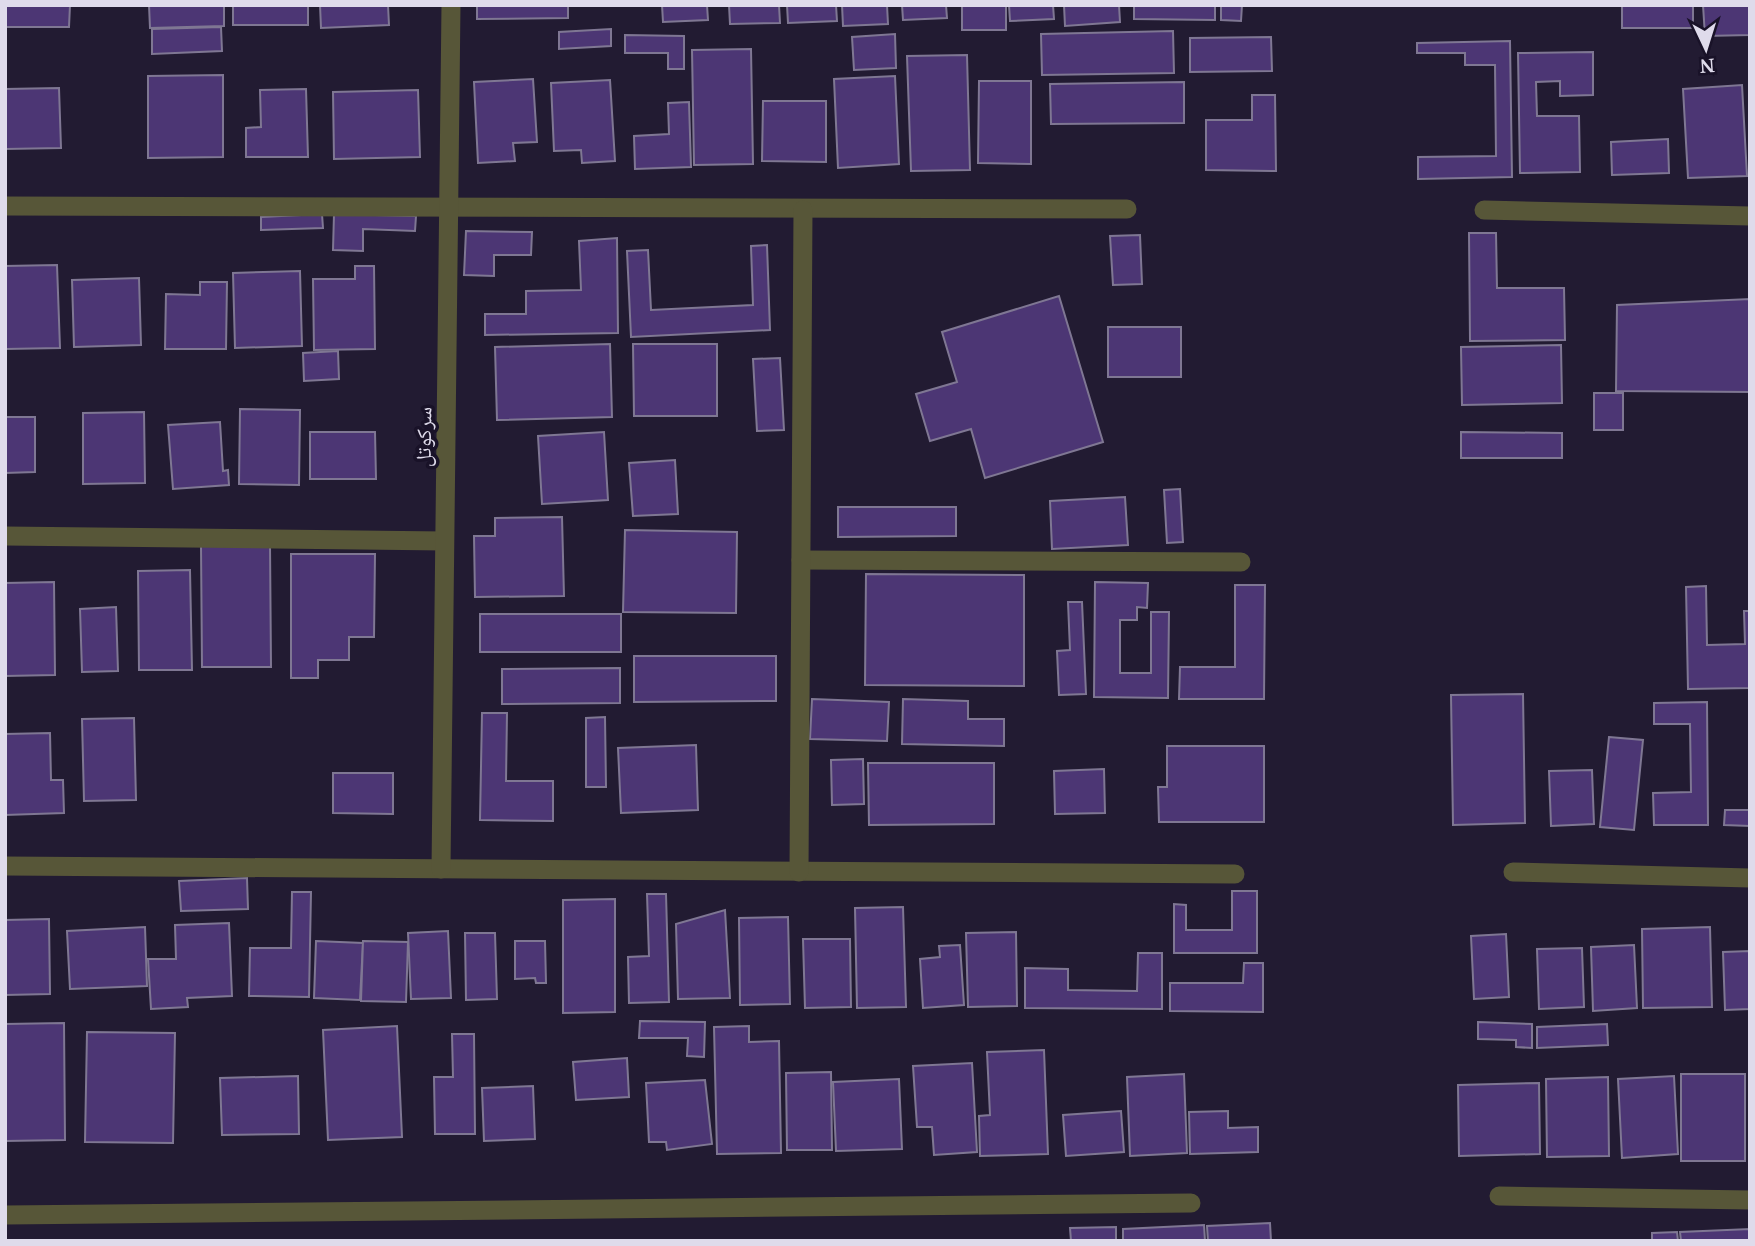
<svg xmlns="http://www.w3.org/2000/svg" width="1755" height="1246" font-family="'Noto Serif','Noto Naskh Arabic',serif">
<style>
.building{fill:#4c3674;stroke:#7f7793;stroke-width:2}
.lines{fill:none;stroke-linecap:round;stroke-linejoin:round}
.minor{stroke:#575638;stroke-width:19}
.labels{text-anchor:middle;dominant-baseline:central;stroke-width:7;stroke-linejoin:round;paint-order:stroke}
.street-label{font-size:21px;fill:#dfdbeb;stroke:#191228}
</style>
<rect width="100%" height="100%" fill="#221b32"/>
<g class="building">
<polygon points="5,5 70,5 69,27 5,27"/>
<polygon points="149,5 224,5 224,26 150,28"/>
<rect x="233" y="5" width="75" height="20"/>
<polygon points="320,5 388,5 389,25 321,28"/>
<polygon points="477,5 568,5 568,18 477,19"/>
<polygon points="662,5 707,5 708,20 663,22"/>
<polygon points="729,5 779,5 780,23 730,24"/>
<polygon points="787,5 836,5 837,21 788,23"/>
<polygon points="842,5 887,5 888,24 843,26"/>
<polygon points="902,5 946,5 947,18 903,20"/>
<rect x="962" y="5" width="44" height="25"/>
<polygon points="1009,5 1053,5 1054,19 1010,21"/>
<polygon points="1064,5 1119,5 1120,22 1065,26"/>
<polygon points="1134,5 1215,5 1215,20 1134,19"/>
<polygon points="1221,5 1242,5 1241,21 1221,20"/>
<rect x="1622" y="5" width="71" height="23"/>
<polygon points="1703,5 1750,5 1750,35 1705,36"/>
<polygon points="221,27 222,51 152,54 152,29"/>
<polygon points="611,29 611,46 559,49 559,32"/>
<polygon points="1173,31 1174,73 1042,75 1041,34"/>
<polygon points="895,34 896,68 854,70 852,37"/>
<polygon points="625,35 684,36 684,69 668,69 668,53 625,53"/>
<polygon points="1271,37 1272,71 1190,72 1190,38"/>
<polygon points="1510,41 1512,177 1418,179 1418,157 1496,156 1495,65 1465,65 1465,53 1417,53 1417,43"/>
<polygon points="751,49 753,164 694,165 692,50"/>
<polygon points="1593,52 1593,95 1560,96 1560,81 1536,82 1537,116 1579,116 1580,172 1520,173 1518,53"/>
<polygon points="967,55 970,170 911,171 907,56"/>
<polygon points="223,75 223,157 148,158 148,76"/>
<polygon points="895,76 899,164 838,168 834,79"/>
<polygon points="533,79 537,142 513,143 515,161 478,163 474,82"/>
<polygon points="610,80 615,161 582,163 581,150 554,151 551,83"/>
<polygon points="979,81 1031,81 1031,164 978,163"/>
<polygon points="1184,82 1184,123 1051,124 1050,84"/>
<polygon points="1742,85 1747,176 1688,178 1683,89"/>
<polygon points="59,88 61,148 5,149 5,89"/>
<polygon points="306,89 308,157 246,157 246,128 261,127 260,90"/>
<polygon points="418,90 420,157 334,159 333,92"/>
<polygon points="1252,95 1275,95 1276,171 1206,170 1206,120 1252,120"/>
<polygon points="763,101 826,101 826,162 762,161"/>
<polygon points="689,102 691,167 635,169 634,136 669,134 668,103"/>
<polygon points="1668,139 1669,173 1612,175 1611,142"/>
<polygon points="322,214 323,228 261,230 261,217"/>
<polygon points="334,214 416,216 415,231 363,229 363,251 333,250"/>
<polygon points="466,231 532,232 531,255 494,255 494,276 464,275"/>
<polygon points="1469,233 1496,233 1497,288 1564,288 1565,340 1470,341"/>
<polygon points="1140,235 1142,284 1113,285 1110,236"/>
<polygon points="617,238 618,333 485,335 485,314 526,314 526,291 581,290 579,241"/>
<polygon points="767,245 770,330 631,337 627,251 648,250 651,310 753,305 751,246"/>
<polygon points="57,265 60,348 5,349 5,266"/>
<polygon points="355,266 374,266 375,349 314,350 313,279 355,279"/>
<polygon points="300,271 302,346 235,348 233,273"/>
<polygon points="139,278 141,345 74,347 72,280"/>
<polygon points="200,282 227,282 226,349 165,349 166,294 200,295"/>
<polygon points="1059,296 1103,442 985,478 971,429 930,441 916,394 957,382 942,332"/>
<polygon points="1750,299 1750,392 1616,391 1617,305"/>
<rect x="1108" y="327" width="73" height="50"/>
<polygon points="610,344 612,417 497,420 495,347"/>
<polygon points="633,344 717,344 717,416 634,416"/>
<polygon points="1561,345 1562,403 1462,405 1461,347"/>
<polygon points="338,351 339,379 304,381 303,353"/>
<polygon points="780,358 784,430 757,431 753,359"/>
<rect x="1594" y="393" width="29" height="37"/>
<polygon points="240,409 300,410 299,485 239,484"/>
<polygon points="144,412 145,483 83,484 83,413"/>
<polygon points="5,417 35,417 35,472 5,473"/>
<polygon points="220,422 223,471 228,470 229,485 173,489 168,425"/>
<polygon points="310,432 375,432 376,479 310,479"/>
<polygon points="604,432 608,500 542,504 538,436"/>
<polygon points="1461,432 1562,433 1562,458 1461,458"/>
<polygon points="675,460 678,514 633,516 629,463"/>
<polygon points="1180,489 1183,542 1167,543 1164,490"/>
<polygon points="1125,497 1128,545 1052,549 1050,501"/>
<polygon points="838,507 956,507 956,536 838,537"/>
<polygon points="562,517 564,596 475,597 474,536 495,536 495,518"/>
<polygon points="625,530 737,532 736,613 623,612"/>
<polygon points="270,544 271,667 202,667 201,545"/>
<polygon points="291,554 375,554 374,637 349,637 349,660 318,660 318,678 291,678"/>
<polygon points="190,570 192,670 139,670 138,571"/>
<polygon points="866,574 1024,575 1024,686 865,685"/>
<polygon points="54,582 55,675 5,676 5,583"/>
<polygon points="1095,582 1148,583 1147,608 1137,607 1137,620 1120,620 1120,673 1151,673 1151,612 1169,612 1168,698 1094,697"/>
<polygon points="1235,585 1265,585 1264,699 1179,699 1180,667 1235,667"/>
<polygon points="1706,586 1707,645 1745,644 1744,611 1750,611 1750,688 1688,689 1686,587"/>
<polygon points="1068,602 1082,602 1086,694 1059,695 1057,651 1070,650"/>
<polygon points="116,607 118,671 82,672 80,609"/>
<rect x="480" y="614" width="141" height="38"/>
<polygon points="634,656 776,656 776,701 634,702"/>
<polygon points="620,668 620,703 502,704 502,669"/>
<polygon points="1523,694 1525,823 1453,825 1451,695"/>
<polygon points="812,699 889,702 887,741 810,739"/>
<polygon points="903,699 968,701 968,719 1004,719 1004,746 902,744"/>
<polygon points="1707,702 1708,825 1654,825 1653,793 1691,792 1690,724 1654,724 1654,703"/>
<polygon points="482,713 507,713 506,781 553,781 553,821 480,820"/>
<polygon points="605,717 606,787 586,787 586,718"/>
<polygon points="134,718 136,800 84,801 82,719"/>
<polygon points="50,733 51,780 63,780 64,813 5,815 5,734"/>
<polygon points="1609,737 1643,740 1634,830 1600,827"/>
<polygon points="696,745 698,810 621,813 618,748"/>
<polygon points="1167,746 1264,746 1264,822 1159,822 1158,787 1167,787"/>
<polygon points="863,759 864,804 832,805 831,760"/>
<polygon points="868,763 994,763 994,824 869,825"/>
<polygon points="1104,769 1105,813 1055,814 1054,771"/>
<polygon points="1592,770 1594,824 1551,826 1549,771"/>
<polygon points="333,773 393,773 393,814 333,813"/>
<polygon points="1725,810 1750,810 1750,826 1724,825"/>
<polygon points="247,878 248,909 181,911 179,881"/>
<polygon points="1232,891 1257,891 1257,953 1174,953 1174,904 1186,905 1186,930 1232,930"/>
<polygon points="292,892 311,892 309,997 249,996 250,948 291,948"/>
<polygon points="647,894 666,894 669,1002 629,1003 628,957 649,956"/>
<polygon points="615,899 615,1012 563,1013 563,900"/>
<polygon points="903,907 906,1007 857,1008 855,908"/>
<polygon points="725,910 730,998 678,999 676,924"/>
<polygon points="788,917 790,1004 740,1005 739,918"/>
<polygon points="49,919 50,994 5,995 5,920"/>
<polygon points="229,923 232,996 187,998 188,1007 151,1009 148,959 176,959 175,925"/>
<polygon points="145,927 147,986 70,989 67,931"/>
<polygon points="1710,927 1712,1007 1643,1008 1642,929"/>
<polygon points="448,931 451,998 411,999 408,933"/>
<polygon points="1016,932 1017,1006 968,1007 966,933"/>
<polygon points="465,933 495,933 497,999 466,1000"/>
<polygon points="1506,934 1509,997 1474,999 1471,936"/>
<polygon points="803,939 850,939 851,1007 805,1008"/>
<polygon points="316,941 363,943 360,1000 314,998"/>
<polygon points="363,941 408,942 406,1002 361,1001"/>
<polygon points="515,941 545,941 546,983 536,983 535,978 515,979"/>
<polygon points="960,945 964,1005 923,1008 920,959 940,957 939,946"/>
<polygon points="1634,945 1637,1008 1593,1011 1591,947"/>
<polygon points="1582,948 1584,1007 1539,1009 1537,949"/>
<polygon points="1750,951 1750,1009 1725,1010 1723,952"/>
<polygon points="1138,953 1162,953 1162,1009 1025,1008 1025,968 1068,969 1068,990 1137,991"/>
<polygon points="1244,963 1263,963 1263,1012 1170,1011 1170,983 1243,983"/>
<polygon points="640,1021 705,1022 704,1057 687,1056 688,1038 639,1038"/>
<polygon points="1478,1022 1532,1024 1532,1048 1516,1047 1516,1040 1478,1039"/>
<polygon points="64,1023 65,1140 5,1141 5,1024"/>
<polygon points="1607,1024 1608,1045 1537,1048 1537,1027"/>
<polygon points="397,1026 402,1137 328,1140 323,1030"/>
<polygon points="749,1026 749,1042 779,1041 781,1153 717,1154 714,1027"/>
<polygon points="87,1032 175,1033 173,1143 85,1142"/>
<polygon points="452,1034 474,1034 475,1134 435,1134 434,1077 453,1077"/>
<polygon points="1044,1050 1048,1154 980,1156 979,1116 990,1115 987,1052"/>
<polygon points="627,1058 629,1097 576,1100 573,1062"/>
<polygon points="972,1063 977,1152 934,1155 932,1127 917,1127 913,1066"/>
<polygon points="831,1072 832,1150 787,1150 786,1073"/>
<polygon points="1184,1074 1187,1153 1130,1156 1127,1077"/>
<rect x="1681" y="1074" width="64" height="87"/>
<polygon points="298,1076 299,1134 222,1135 220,1078"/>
<polygon points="1674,1076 1678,1154 1622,1158 1618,1079"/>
<polygon points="1608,1077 1609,1156 1547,1157 1546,1079"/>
<polygon points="899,1079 902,1149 836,1151 833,1082"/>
<polygon points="705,1080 712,1144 667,1150 666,1142 649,1142 646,1083"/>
<polygon points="1539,1083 1540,1154 1459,1156 1458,1085"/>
<polygon points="533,1086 535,1139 484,1141 482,1088"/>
<polygon points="1121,1111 1124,1152 1066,1156 1063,1115"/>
<polygon points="1228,1111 1228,1128 1258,1127 1258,1152 1190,1154 1189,1112"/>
<polygon points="1270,1223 1271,1241 1208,1241 1207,1226"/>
<polygon points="1204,1225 1205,1241 1123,1241 1123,1229"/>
<polygon points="1116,1227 1116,1241 1071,1241 1070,1228"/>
<polygon points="1750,1229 1750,1241 1681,1241 1680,1232"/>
<polygon points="1677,1232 1678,1241 1652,1241 1652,1233"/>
</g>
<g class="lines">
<g class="minor">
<polyline points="5,206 1127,209"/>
<polyline points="1484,210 1750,216"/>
<polyline points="5,536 444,541"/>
<polyline points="801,560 1241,562"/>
<polyline points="5,866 1235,874"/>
<polyline points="441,869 451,5"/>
<polyline points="799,872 803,210"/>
<polyline points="1513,872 1750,878"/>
<polyline points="1499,1196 1750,1200"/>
<polyline points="5,1215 1191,1203"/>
</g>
</g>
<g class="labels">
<g class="street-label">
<text transform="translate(423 437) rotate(-89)">سرکوتل</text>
</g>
</g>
<rect width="1755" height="1246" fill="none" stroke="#dfdbeb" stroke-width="14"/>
<g transform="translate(1706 49) rotate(176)" stroke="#191228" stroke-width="5" paint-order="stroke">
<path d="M0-5L12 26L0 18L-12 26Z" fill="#dfdbeb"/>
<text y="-10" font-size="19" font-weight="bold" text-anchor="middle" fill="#dfdbeb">N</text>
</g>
</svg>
